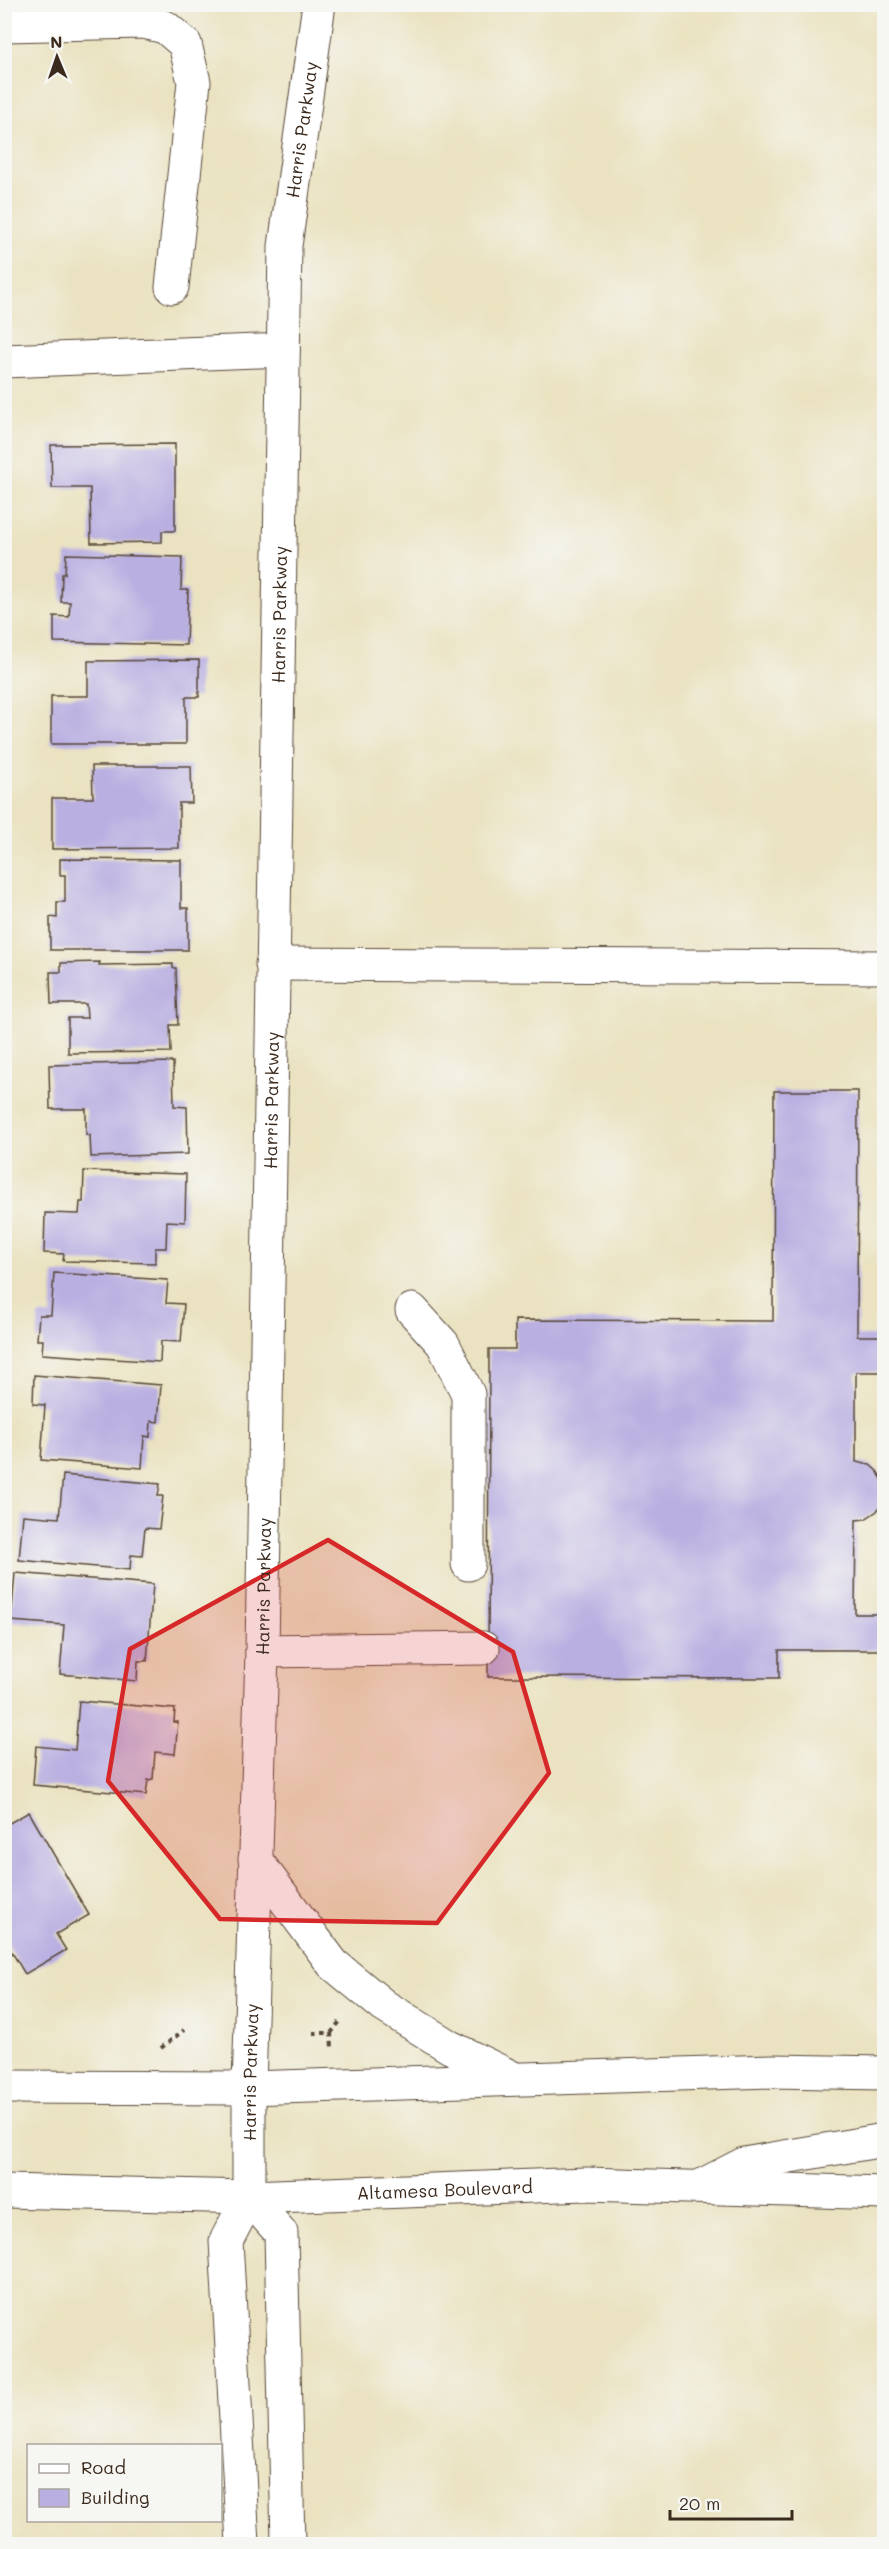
<svg xmlns="http://www.w3.org/2000/svg" width="889" height="2549" font-family="Mali,sans-serif">
<style>
.building{fill:#b9afe1}
.lines{fill:none;stroke-linecap:round;stroke-linejoin:round}
.minor-casing{stroke:#554636;stroke-width:35}
.major-casing{stroke:#554636;stroke-width:35}
.path{stroke:#554636;stroke-width:4;stroke-dasharray:4.5 4.5;stroke-linecap:butt}
.minor{stroke:#fff;stroke-width:33}
.major{stroke:#fff;stroke-width:33}
.marked{fill:#d62828;fill-opacity:0.2;stroke:#d62828;stroke-width:4.5;stroke-linejoin:round}
.labels{text-anchor:middle;dominant-baseline:central;stroke-width:4.5;stroke-linejoin:round;paint-order:stroke}
.street-label{font-size:18px;fill:#3b2a1e;stroke:#f6f6f2}
</style>
<rect width="100%" height="100%" fill="#f6f6f2"/>
<filter id="ink" filterUnits="userSpaceOnUse"><feTurbulence type="fractalNoise" baseFrequency=".0167" numOctaves="2"/><feDisplacementMap in="SourceGraphic" scale="12" xChannelSelector="R" yChannelSelector="G"/><feConvolveMatrix kernelMatrix="1 2 1 2 8 2 1 2 1" color-interpolation-filters="sRGB"/></filter>
<filter id="wash" filterUnits="userSpaceOnUse"><feTurbulence type="fractalNoise" baseFrequency=".008" numOctaves="4" result="noise"/><feDisplacementMap in="SourceGraphic" scale="24" xChannelSelector="R" yChannelSelector="G"/><feGaussianBlur stdDeviation="1.35" result="paint"/><feColorMatrix in="noise" values="0 0 0 0 0 0 0 0 0 0 0 0 0 0 0 0 0 1.4 0 .05"/><feComposite in="paint" operator="in"/></filter>
<g filter="url(#wash)">
<rect width="100%" height="100%" fill="#eae2c0"/>
<g id="blocks">
<g class="building">
<polygon points="175,444 175,531 162,531 162,542 91,543 90,488 52,488 51,445"/>
<polygon points="66,554 182,557 181,590 188,590 186,645 54,642 54,616 69,617 70,602 61,602 62,574 65,574"/>
<polygon points="199,660 199,697 186,697 186,744 51,744 51,696 88,696 88,661"/>
<polygon points="92,766 191,766 192,803 179,803 179,848 52,849 52,798 93,798"/>
<polygon points="60,859 181,860 181,908 188,908 188,950 50,950 50,917 57,918 57,902 65,902 65,875 60,875"/>
<polygon points="100,962 99,965 173,964 173,968 176,968 178,1025 170,1025 171,1052 68,1053 68,1018 87,1018 86,1004 51,1004 50,972 61,972 61,963"/>
<polygon points="173,1062 174,1106 187,1107 188,1154 91,1157 90,1135 86,1135 86,1109 50,1109 49,1065"/>
<polygon points="774,1091 858,1091 857,1336 884,1336 884,1372 856,1372 856,1462 870,1465 877,1471 882,1479 884,1490 882,1503 877,1511 865,1519 856,1520 855,1614 884,1614 884,1650 779,1650 779,1678 488,1677 489,1349 515,1349 515,1320 773,1321"/>
<polygon points="84,1171 186,1174 185,1222 167,1221 166,1248 155,1248 155,1263 63,1261 64,1254 44,1253 45,1213 79,1214 80,1202 83,1202"/>
<polygon points="54,1273 168,1280 166,1303 184,1304 181,1342 161,1341 160,1362 42,1354 43,1340 37,1340 39,1315 51,1315"/>
<polygon points="34,1375 161,1385 158,1422 151,1421 150,1437 144,1436 142,1468 41,1460 45,1405 33,1404"/>
<polygon points="63,1475 160,1484 158,1496 163,1496 159,1529 145,1528 142,1556 131,1555 130,1570 19,1560 23,1515 59,1518"/>
<polygon points="15,1573 153,1584 147,1661 138,1661 137,1681 60,1674 64,1625 11,1621"/>
<polygon points="79,1701 175,1709 174,1722 178,1722 175,1754 155,1752 153,1779 148,1780 146,1795 33,1785 36,1746 75,1750"/>
<polygon points="29,1812 89,1915 56,1934 66,1950 25,1974 4,1939 4,1826"/>
</g>
</g>
</g>
<g filter="url(#ink)">
<use href="#blocks" fill-opacity="0" stroke="#554636" stroke-width="1.5"/>
<g class="lines">
<g class="minor-casing">
<g id="minor">
<polyline points="4,25 143,22 165,27 185,44 194,82 172,287"/>
<polyline points="4,361 283,350"/>
<polyline points="272,964 884,967"/>
<polyline points="412,1310 443,1344 468,1394 468,1564"/>
<polyline points="262,1651 483,1648"/>
<polyline points="249,2197 281,2233 288,2544"/>
<path id="s1" d="M243,2544L226,2241L249,2197V2088L262,1651L285,246L319,4"/>
</g>
</g>
<g class="major-casing">
<g id="major">
<polyline points="255,1859 333,1964 384,2006 450,2047 511,2077"/>
<polyline points="4,2087 249,2088 773,2071 884,2073"/>
<polyline points="703,2185 744,2164 884,2140"/>
<path id="s2" d="M4,2191L249,2197L586,2184L884,2193"/>
</g>
</g>
<g class="path">
<polyline points="313,2033 331,2033 341,2020"/>
<polyline points="331,2033 332,2048"/>
<polyline points="161,2048 184,2030"/>
</g>
<use href="#minor" class="minor"/>
<use href="#major" class="major"/>
</g>
</g>
<path class="marked" d="M328,1540L513,1652L549,1773L437,1923L220,1919L108,1781L130,1649Z"/>
<g class="labels">
<g class="street-label">
<text stroke="none"><textPath href="#s1" startOffset="2422">Harris Parkway</textPath></text>
<text stroke="none"><textPath href="#s1" startOffset="1936">Harris Parkway</textPath></text>
<text stroke="none"><textPath href="#s1" startOffset="1450">Harris Parkway</textPath></text>
<text stroke="none"><textPath href="#s1" startOffset="964">Harris Parkway</textPath></text>
<text stroke="none"><textPath href="#s1" startOffset="478">Harris Parkway</textPath></text>
<text stroke="none"><textPath href="#s2" startOffset="441">Altamesa Boulevard</textPath></text>
</g>
</g>
<rect width="889" height="2549" fill="none" stroke="#f6f6f2" stroke-width="24"/>
<rect x="27" y="2444" width="195" height="78" fill="#f6f6f2" stroke="#aba49d" stroke-width="1.5"/>
<rect x="39" y="2464" width="30" height="9" fill="#ffffff" stroke="#aba49d" stroke-width="1.5"/>
<text x="81" y="2474" font-size="18" fill="#3b2a1e">Road</text>
<rect x="39" y="2489" width="30" height="18" fill="#b9afe1" stroke="#aba49d" stroke-width="1.5"/>
<text x="81" y="2504" font-size="18" fill="#3b2a1e">Building</text>
<g transform="translate(57 57) rotate(358)" stroke="#f6f6f2" stroke-width="4.5" paint-order="stroke">
<path d="M0-4.5L10 22L0 15L-10 22Z" fill="#3b2a1e"/>
<text y="-9" font-size="16" font-weight="bold" text-anchor="middle" fill="#3b2a1e">N</text>
</g>
<path d="M670 2510v9h122v-9" fill="none" stroke="#3b2a1e" stroke-width="3"/>
<text x="679" y="2510" font-size="18" fill="#3b2a1e" stroke="#f6f6f2" stroke-width="4.5" paint-order="stroke">20 m</text>
</svg>
